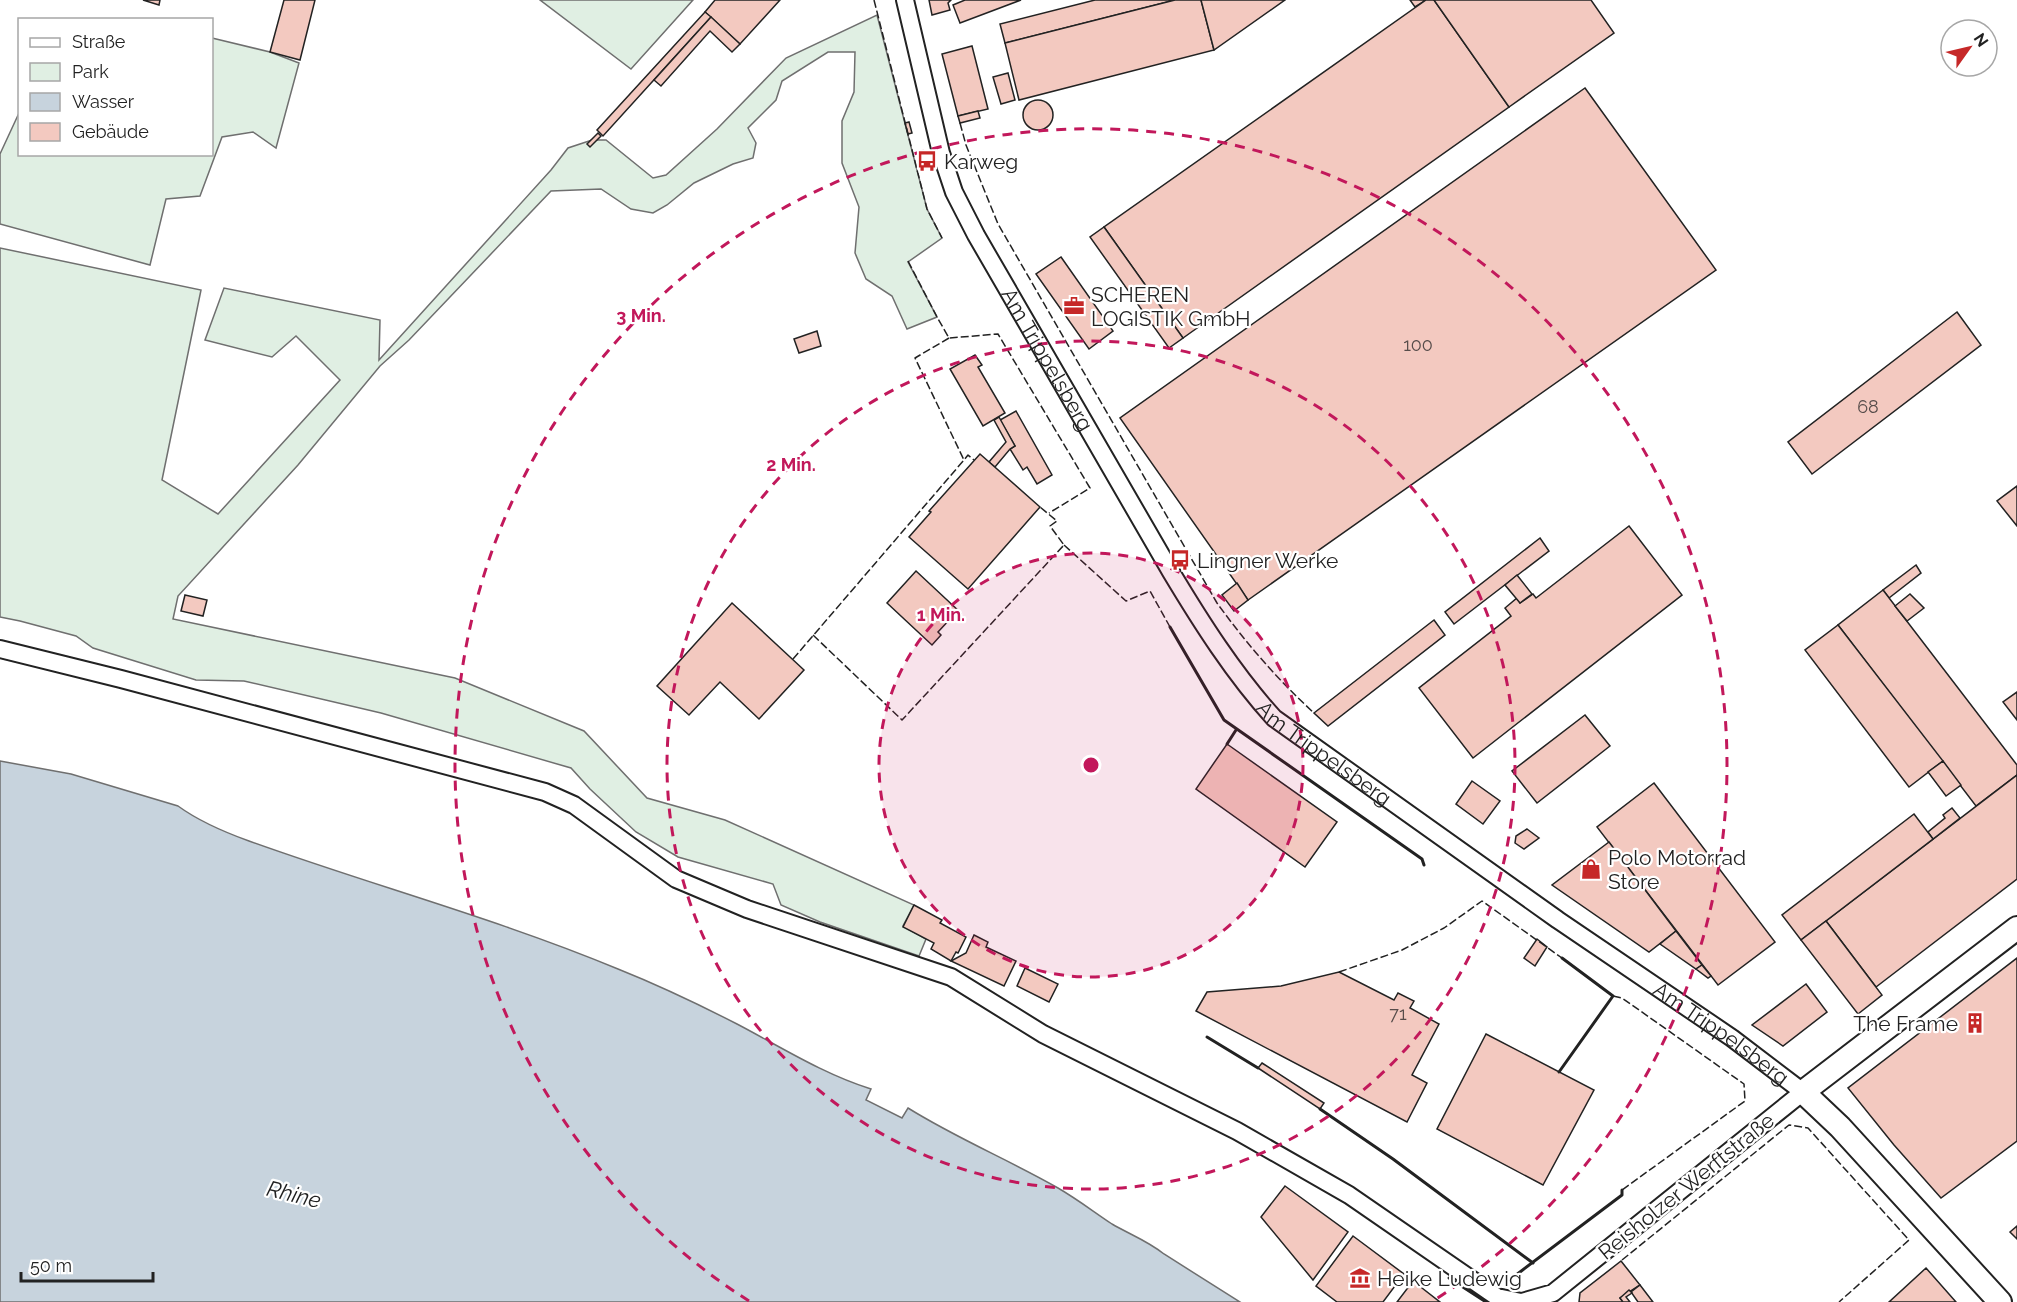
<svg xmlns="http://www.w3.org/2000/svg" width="2017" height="1302" font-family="Raleway,sans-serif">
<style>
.green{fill:#e0efe3;stroke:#6f6f6f;stroke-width:1.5}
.water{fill:#c7d3dd;stroke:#6f6f6f;stroke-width:1.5}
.building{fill:#f3c9c0;stroke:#222;stroke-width:1.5}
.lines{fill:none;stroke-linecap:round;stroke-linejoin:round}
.street-casing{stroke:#222;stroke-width:20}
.secondary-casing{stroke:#222;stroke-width:26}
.street{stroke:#fff;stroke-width:16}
.secondary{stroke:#fff;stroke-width:22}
.fence{stroke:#222;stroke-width:1.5;stroke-dasharray:8 3;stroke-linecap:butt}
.wall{stroke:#222;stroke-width:3}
.ring{fill:none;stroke:#c2185b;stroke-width:3;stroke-dasharray:10 8}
.labels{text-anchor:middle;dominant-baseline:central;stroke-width:4.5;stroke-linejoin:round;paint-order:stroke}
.number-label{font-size:18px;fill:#564c4a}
.poi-label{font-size:21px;fill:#222;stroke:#fff;text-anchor:start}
.street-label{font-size:21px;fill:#222;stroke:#fff}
.water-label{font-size:22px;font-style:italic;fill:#222;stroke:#fff}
.centre{fill:#c2185b;stroke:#fff;stroke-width:3}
.ring-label{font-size:18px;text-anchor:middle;font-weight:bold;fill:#c2185b;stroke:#fff;stroke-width:4.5;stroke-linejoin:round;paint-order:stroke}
</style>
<rect width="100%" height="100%" fill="#fff"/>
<g class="green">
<polygon points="540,0 693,0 631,69"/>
<polygon points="877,15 927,209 942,238 908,262 937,317 907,329 892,296 866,279 855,253 859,207 842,163 842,121 854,92 855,52 828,52 782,81 776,100 748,128 756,143 753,158 733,164 694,183 667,205 653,213 631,209 601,189 551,191 409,340 380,366 298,465 178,596 173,619 455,678 584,731 647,798 725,820 914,905 903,926 926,939 919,956 820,922 781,905 773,884 678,857 636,832 590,789 571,768 381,713 244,681 196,680 93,648 76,636 20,621 0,617 0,248 201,290 162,480 218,514 340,380 296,336 272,357 205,340 224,288 380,320 379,360 551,170 568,148 592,140 606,140 653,178 666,175 717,129 786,58"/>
<polygon points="212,38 270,52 299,63 276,148 253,132 222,137 200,196 166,199 150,265 0,224 0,154 19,113 20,154 212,154"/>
</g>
<path class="water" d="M0,761L71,774L178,806C200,822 224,832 249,841C371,885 498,919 618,969C658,985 698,1004 737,1024C781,1047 823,1074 871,1089L866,1100L902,1118L908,1108C956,1138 1009,1160 1058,1188C1077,1199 1094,1212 1112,1224C1129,1234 1148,1241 1164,1254L1240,1302H0Z"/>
<g class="building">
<polygon points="143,0 160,0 159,5"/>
<polygon points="284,0 315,0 300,60 270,52"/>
<polygon points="715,0 780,0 740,44 705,12"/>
<polygon points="929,0 951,0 948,3 950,10 932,15"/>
<polygon points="965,0 1021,0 960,23 953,5"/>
<polygon points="1095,0 1175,0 1005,43 1000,24"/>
<polygon points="1175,0 1201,0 1214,50 1019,100 1005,43"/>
<polygon points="1201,0 1285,0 1214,50"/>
<polygon points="1410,0 1426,0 1415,7"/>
<polygon points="1426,0 1434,0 1509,107 1183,338 1104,227"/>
<polygon points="1434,0 1591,0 1614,33 1509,107"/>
<polygon points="705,12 711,17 603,136 597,130"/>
<polygon points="711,17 740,44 732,52 710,31 661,86 654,80"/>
<polygon points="972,46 988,109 958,116 942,54"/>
<polygon points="1008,73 1015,100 1001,104 993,77"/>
<polygon points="1585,88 1716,270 1248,600 1120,418"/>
<circle cx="1038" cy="115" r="15"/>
<polygon points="978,111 980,118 960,123 958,116"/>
<polygon points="909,122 912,133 908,134 905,123"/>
<polygon points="598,133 601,136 590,147 587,144"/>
<polygon points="1104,227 1183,338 1169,348 1090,237"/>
<polygon points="1061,257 1113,331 1089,349 1036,274"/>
<polygon points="1957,312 1981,345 1812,474 1788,442"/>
<polygon points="817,331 821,346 799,353 794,339"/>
<polygon points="975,355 982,365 978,367 1005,413 983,426 950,369"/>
<polygon points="1016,411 1052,475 1037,484 1027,467 1023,470 1010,449 1015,446 1000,420"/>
<polygon points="999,417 1015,446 1010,449 995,467 989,462 1006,442 994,420"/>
<polygon points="980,454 1040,507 968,589 909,537 931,512 929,511"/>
<polygon points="2017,486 2017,526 1997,501"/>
<polygon points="1629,526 1682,595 1473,758 1419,688 1511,616 1505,608 1517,598 1520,603 1533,594 1536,598"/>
<polygon points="1540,538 1549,551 1454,624 1445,612"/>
<polygon points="1916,565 1921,573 1889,598 1883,590"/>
<polygon points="916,571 961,613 954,621 951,618 938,632 941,635 932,645 887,603"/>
<polygon points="1517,575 1532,594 1520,603 1505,585"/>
<polygon points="1237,583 1248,600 1234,611 1222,595"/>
<polygon points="1883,590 2017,765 2017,775 1976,806 1838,625"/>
<polygon points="1910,594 1924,608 1907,621 1895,606"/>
<polygon points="185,595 207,600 203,616 181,611"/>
<polygon points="732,603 804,670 759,719 720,682 689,715 657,686"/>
<polygon points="1434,620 1445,635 1328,726 1314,713"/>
<polygon points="1838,625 1943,761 1909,787 1805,650"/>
<polygon points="2017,692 2017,720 2003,702"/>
<polygon points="1585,715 1610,746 1537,803 1512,771"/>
<polygon points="1227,744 1337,822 1305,867 1196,789"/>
<polygon points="1943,761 1961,785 1946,796 1928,772"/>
<polygon points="2017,775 2017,879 1876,987 1826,921"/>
<polygon points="1472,781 1500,801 1483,824 1456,804"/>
<polygon points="1654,783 1775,942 1718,985 1597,827"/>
<polygon points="1952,808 1960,818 1933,839 1928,832 1945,818 1943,815"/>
<polygon points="1914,814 1933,839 1801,940 1782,915"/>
<polygon points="1527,829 1539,838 1524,849 1515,843 1516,836"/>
<polygon points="1609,842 1676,931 1649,952 1552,885"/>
<polygon points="914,905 942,920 940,923 966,937 958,953 956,952 951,961 931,949 934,943 903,927"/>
<polygon points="1826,921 1882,995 1858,1014 1801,940"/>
<polygon points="1676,931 1702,965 1696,969 1660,944"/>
<polygon points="974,935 988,942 986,947 1016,961 1004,986 951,961 966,953"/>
<polygon points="1537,939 1547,947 1535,966 1524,958"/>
<polygon points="2017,958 2017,1141 1941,1198 1894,1145 1848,1088"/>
<polygon points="1702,965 1711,976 1708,978 1696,969"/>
<polygon points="1025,968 1058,984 1049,1002 1017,986"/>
<polygon points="1339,972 1394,1000 1398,993 1414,1001 1410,1008 1439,1024 1412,1075 1427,1083 1407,1122 1196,1011 1207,992 1281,986"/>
<polygon points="1806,984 1827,1012 1783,1046 1752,1025"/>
<polygon points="1486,1034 1594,1090 1543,1185 1437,1129"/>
<polygon points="1262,1063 1324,1103 1320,1109 1258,1068"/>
<polygon points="1285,1186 1348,1232 1313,1280 1261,1217"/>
<polygon points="2017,1226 2017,1239 2010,1232"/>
<polygon points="1353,1236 1404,1274 1383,1302 1337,1302 1316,1286"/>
<polygon points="1621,1261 1640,1285 1620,1298 1623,1302 1579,1302 1580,1293"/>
<polygon points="1926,1268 1956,1302 1889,1302"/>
<polygon points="1413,1281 1440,1302 1397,1302"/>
<polygon points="1640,1285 1653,1302 1638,1302 1631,1292"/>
<polygon points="1629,1290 1632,1293 1626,1297 1630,1302 1623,1302 1620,1298"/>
</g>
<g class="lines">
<g class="street-casing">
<g id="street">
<path id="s1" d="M905,0L941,153L954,192L976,235L1171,572C1201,622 1234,674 1274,718L1558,920L1732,1038L1803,1092L1553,1293L1522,1302"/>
<polyline points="0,649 121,679 545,792 574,805 676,879 747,909 951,977 1043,1034 1237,1131 1349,1195 1497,1297 1521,1302"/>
</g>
</g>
<g class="secondary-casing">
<polyline id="secondary" points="2000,1302 1840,1127 1803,1092 2017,928"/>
</g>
<use href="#street" class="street"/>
<use href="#secondary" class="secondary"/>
<g class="fence">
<polyline points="874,0 927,209 942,238"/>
<path d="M960,123L966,145L998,224L1217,603C1246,643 1277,679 1314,713"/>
<polyline points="908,261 937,317 949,338 998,334 1090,488 1049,513"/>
<polyline points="949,338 915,358 964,460"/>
<polyline points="1064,545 1126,601 1150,591 1170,627"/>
<polyline points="813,635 902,720 1064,545 1050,526 1057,521 1040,507"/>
<polyline points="793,659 964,460 968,455 974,460"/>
<polyline points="1339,972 1402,950 1444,928 1482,901 1562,958"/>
<polyline points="1613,996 1622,998 1744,1084 1745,1101 1622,1190"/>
<polyline points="1622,1260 1789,1125 1808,1128 1909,1240 1839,1302"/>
</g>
<g class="wall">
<polyline points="1170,627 1224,720 1422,859 1424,865"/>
<polyline points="1227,744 1236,730"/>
<polyline points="1207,1037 1258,1068"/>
<polyline points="1559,1072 1613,996 1562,958"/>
<polyline points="1320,1109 1393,1159 1533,1263"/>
<polyline points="1516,1275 1622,1195 1622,1190"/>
<polyline points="1449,1278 1486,1302"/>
</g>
</g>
<circle cx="1091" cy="765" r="212" fill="#c2185b" fill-opacity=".12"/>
<g class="ring">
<circle cx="1091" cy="765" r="212"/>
<circle cx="1091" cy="765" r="424"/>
<path d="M749 1301A636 636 0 1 1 1433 1301"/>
</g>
<defs>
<g id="bus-bare" transform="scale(1.62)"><path d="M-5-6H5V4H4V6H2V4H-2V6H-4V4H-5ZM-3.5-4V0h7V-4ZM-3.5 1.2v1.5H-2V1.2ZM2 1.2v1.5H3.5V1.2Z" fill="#c62828" stroke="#fff" stroke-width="2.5" paint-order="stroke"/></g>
<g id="office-bare" transform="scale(1.62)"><path d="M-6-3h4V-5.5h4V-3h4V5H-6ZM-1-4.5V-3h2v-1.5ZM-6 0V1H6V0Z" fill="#c62828" stroke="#fff" stroke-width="2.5" paint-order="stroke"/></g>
<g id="shop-bare" transform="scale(1.62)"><path d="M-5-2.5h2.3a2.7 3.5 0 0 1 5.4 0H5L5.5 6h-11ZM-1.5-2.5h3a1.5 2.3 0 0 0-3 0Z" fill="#c62828" stroke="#fff" stroke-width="2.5" paint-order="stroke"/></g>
<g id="building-bare" transform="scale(1.62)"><path d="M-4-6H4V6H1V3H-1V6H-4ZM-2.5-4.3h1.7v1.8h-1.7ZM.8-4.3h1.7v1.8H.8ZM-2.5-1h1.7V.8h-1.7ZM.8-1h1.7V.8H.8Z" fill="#c62828" stroke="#fff" stroke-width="2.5" paint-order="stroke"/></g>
<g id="museum-bare" transform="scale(1.62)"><path d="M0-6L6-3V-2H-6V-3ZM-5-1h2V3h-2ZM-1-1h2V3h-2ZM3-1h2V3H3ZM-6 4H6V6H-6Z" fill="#c62828" stroke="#fff" stroke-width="2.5" paint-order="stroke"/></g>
</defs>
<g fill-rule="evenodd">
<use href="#bus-bare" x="927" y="161"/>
<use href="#office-bare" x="1074" y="306"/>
<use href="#bus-bare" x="1180" y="560"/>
<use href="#shop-bare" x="1591" y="869"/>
<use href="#building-bare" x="1975" y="1023"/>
<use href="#museum-bare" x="1360" y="1278"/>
</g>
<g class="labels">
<g class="number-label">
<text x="1418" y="344">100</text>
<text x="1868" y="406">68</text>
<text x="1398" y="1013">71</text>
</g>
<g class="poi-label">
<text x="944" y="161">Karweg</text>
<text x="1091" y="294">SCHEREN<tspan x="1091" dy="24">LOGISTIK GmbH</tspan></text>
<text x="1197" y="560">Lingner Werke</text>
<text x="1608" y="857">Polo Motorrad<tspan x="1608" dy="24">Store</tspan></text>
<text x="1958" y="1023" text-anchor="end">The Frame</text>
<text x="1377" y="1278">Heike Ludewig</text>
</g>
<g class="street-label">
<text stroke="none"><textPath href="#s1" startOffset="390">Am Trippelsberg</textPath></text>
<text stroke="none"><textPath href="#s1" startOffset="876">Am Trippelsberg</textPath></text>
<text stroke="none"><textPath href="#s1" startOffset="1362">Am Trippelsberg</textPath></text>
<text transform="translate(1686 1186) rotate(-39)">Reisholzer Werftstraße</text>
</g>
<g class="water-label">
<text transform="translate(294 1194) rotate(14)">Rhine</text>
</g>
</g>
<circle cx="1091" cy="765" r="9" class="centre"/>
<g class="ring-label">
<text x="641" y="322">3 Min.</text>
<text x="791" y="471">2 Min.</text>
<text x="941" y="621">1 Min.</text>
</g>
<rect x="18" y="18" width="195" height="138" fill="#ffffff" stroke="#a7a7a7" stroke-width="1.5"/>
<rect x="30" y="38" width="30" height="9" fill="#ffffff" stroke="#a7a7a7" stroke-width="1.5"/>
<text x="72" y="48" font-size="18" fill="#222222">Straße</text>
<rect x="30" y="63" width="30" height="18" fill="#e0efe3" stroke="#a7a7a7" stroke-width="1.5"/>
<text x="72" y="78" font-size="18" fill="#222222">Park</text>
<rect x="30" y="93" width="30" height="18" fill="#c7d3dd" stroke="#a7a7a7" stroke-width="1.5"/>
<text x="72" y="108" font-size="18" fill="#222222">Wasser</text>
<rect x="30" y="123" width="30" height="18" fill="#f3c9c0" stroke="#a7a7a7" stroke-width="1.5"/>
<text x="72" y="138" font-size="18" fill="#222222">Gebäude</text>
<g transform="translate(1969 48) rotate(56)"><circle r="28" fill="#ffffff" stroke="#a7a7a7" stroke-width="1.5"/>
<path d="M0-4.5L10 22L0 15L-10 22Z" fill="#c62828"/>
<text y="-9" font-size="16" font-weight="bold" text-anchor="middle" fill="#222222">N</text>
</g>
<path d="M21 1272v9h132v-9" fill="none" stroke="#222222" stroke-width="3"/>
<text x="30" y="1272" font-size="18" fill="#222222" stroke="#ffffff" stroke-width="4.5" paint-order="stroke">50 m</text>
</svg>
